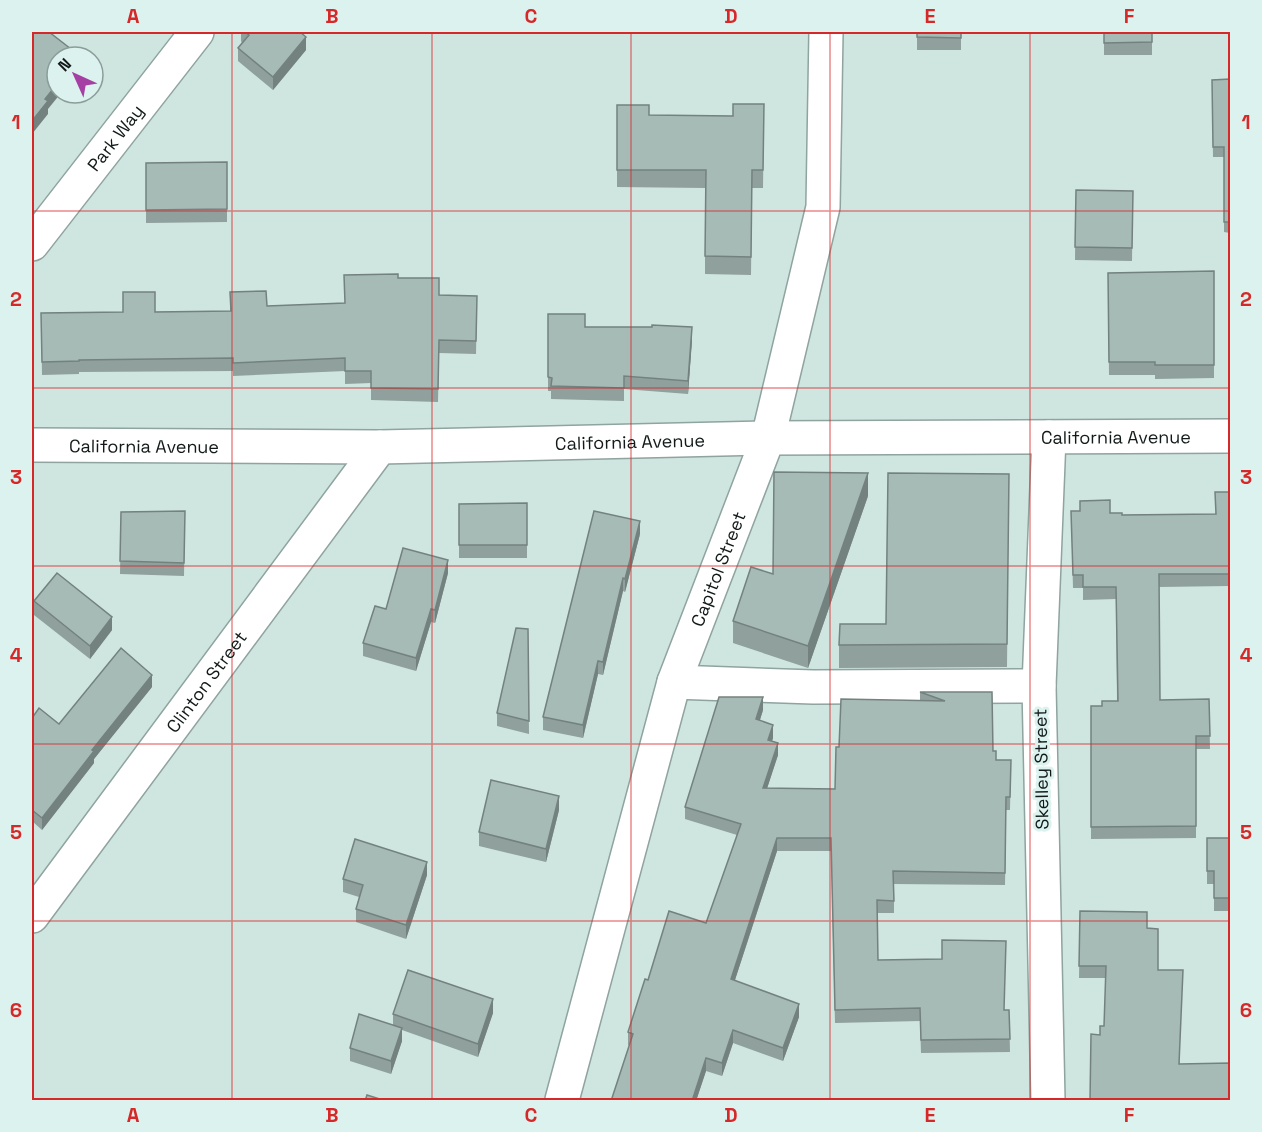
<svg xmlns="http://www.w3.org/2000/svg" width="1262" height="1132" font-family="'Space Grotesk',sans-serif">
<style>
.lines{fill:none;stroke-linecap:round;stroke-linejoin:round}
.minor-casing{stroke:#8fa39f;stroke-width:36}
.minor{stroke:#fff;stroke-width:33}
.wall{fill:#8fa09d}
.shaded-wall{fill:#74827f}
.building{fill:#a6bab6;stroke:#74827f;stroke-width:1.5}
.grid{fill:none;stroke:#d62828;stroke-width:1.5;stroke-opacity:0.55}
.labels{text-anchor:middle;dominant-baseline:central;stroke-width:6;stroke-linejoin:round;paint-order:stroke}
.street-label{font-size:18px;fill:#121a19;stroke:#dcf2ee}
.neatline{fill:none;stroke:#d62828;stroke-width:2}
.grid-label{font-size:20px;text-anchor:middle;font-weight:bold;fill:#d62828}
</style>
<rect width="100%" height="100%" fill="#cfe5e0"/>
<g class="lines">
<g class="minor-casing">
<g id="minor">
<path id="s1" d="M32,244L197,32"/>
<path id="s2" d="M32,445L380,447L768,438L1230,436"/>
<polyline points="674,682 813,687 1039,686"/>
<path id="s3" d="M32,916L380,447"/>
<path id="s4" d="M562,1100L674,682L768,438L823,207L826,32"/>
<polyline points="1048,1100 1039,686 1049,437"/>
</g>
</g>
<use href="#minor" class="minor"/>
</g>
<g class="wall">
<polygon points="241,32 300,32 306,50 273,90 238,61 238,48 242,43 241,41"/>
<rect x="917" y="32" width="44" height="18"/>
<rect x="1104" y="32" width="48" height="23"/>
<polygon points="1230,79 1230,233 1224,232 1224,157 1213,157 1212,80"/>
<polygon points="764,104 763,188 752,188 751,275 705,274 705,188 617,187 617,105 649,115 733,116"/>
<polygon points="227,162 227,222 146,223 146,163"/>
<polygon points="1076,190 1133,191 1132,261 1075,260"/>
<polygon points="1214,271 1214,378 1155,379 1155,375 1109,375 1108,273"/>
<polygon points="398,278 439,295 477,296 476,354 439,353 438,402 371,400 371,383 345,384 345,371 233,376 233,371 79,372 79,374 42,375 41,313 230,311 230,292 267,306 345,303"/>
<polygon points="548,314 585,327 692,340 688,394 624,389 624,401 551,399 551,391 548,391"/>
<polygon points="1009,474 1007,667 839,668 839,645 886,624"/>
<polygon points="1230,492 1230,679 1229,586 1159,587 1160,700 1209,699 1210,749 1196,749 1196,838 1091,839 1091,706 1102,706 1117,701 1116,599 1083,600 1083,588 1073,588 1071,511 1122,515 1215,514"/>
<polygon points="868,496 808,668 733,643 733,621 773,574"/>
<polygon points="527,503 527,558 459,558 459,504"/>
<polygon points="185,511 184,576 120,574 121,512"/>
<polygon points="640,534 625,592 623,591 603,675 598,674 583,738 543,730 543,717"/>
<polygon points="448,573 435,623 431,622 416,671 363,656 363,643 386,609"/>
<polygon points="34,601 112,630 90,659 34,615"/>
<polygon points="528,629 529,734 497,726 497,713"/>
<polygon points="152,687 94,759 94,763 42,830 32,821 32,718 59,724"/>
<polygon points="920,692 992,692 993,751 996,760 1011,760 1010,810 1006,810 1005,885 894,884 894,913 878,913 878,960 1005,1010 1009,1010 1010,1052 921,1053 920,1021 835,1023 831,851 777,851 735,980 799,1017 783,1061 733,1043 722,1076 706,1071 696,1101 611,1101 629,1045 628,1045 628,1032 648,980 706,923 737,835 685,819 685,807 763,710 760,720 773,738 772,741 778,755 767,788 835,789 839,747 920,700"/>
<polygon points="559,810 546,862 479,846 479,832"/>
<polygon points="1207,838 1230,838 1230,911 1214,911 1214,884 1207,884"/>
<polygon points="427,875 406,939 356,922 356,909 359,897 343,892 343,879"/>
<polygon points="1080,911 1147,928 1158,970 1180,1064 1230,1101 1100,1035 1104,1026 1106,978 1079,978"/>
<polygon points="493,1013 478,1057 402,1030 402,1041 391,1074 350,1061 350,1048 393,1025 393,1014"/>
</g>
<g class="shaded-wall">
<polygon points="306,37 306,50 273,90 273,77"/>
<polygon points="57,84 57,93 61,93 48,109 48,114 32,134 32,121 45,99"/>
<polygon points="692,327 692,340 688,394 688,381"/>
<polygon points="868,473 868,496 808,668 808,646"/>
<polygon points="640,521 640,534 625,592 625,579"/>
<polygon points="448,560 448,573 435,623 435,610"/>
<polygon points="623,578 623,591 603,675 603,662"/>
<polygon points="431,609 431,622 416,671 416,658"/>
<polygon points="112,617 112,630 90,659 90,646"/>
<polygon points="598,661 598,674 583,738 583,725"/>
<polygon points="152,675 152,687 94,759 94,763 42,830 42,818 92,750"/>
<polygon points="763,697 763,710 756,732 756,719"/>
<polygon points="773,725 773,738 768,752 768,740"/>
<polygon points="778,743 778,755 763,801 763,788"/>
<polygon points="559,796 559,810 546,862 546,849"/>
<polygon points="777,838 777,851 731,992 731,979"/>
<polygon points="427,862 427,875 406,939 406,925"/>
<polygon points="493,999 493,1013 478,1057 478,1044"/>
<polygon points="799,1004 799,1017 783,1061 783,1048"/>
<polygon points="402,1028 402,1041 391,1074 391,1061"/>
<polygon points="733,1030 733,1043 722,1076 722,1063"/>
<polygon points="706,1058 706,1071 696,1101 692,1101"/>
</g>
<g class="building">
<polygon points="32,32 49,32 80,56 79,57 57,57 57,84 45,99 48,101 32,121"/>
<polygon points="245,32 300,32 306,37 273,77 238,48 249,35"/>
<polygon points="917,32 961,32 961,38 917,37"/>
<polygon points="1104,32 1152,32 1152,42 1104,43"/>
<polygon points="1230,79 1230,222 1224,222 1224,147 1213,147 1212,80"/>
<polygon points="733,104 764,104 763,170 752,170 751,257 705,256 706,170 617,170 617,105 649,105 649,115 733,116"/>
<polygon points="227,162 227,209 146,210 146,163"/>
<polygon points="1076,190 1133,191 1132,248 1075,247"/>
<polygon points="1214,271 1214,365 1155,365 1155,362 1109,362 1108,273"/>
<polygon points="398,274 398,278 439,278 439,295 477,296 476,341 439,340 438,389 371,388 371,371 345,371 345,358 233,363 233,358 79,360 79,361 42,362 41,313 123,312 123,292 155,292 155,312 231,311 230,292 266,291 267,306 345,303 344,275"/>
<polygon points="548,314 585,314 585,327 652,327 652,325 692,327 688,381 624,376 624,388 551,386 552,378 548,377"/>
<polygon points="774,472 868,473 808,646 733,621 751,567 773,574"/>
<polygon points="888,473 1009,474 1007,644 839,645 840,624 886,624"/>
<polygon points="1215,492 1230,492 1230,666 1229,574 1159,574 1160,700 1209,699 1210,736 1196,736 1196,826 1091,827 1091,706 1102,706 1102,701 1118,701 1116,587 1083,587 1083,575 1073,575 1071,511 1080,511 1080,501 1110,500 1110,513 1122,513 1122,515 1216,514"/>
<polygon points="527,503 527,545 459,545 459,504"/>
<polygon points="185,511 184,563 120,561 121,512"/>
<polygon points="594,511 640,521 625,579 623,578 603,662 598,661 583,725 543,717"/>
<polygon points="403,548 448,560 435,610 431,609 416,658 363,643 375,606 386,609"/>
<polygon points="57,573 112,617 90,646 34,601"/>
<polygon points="516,628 528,629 529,721 497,713"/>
<polygon points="121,648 152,675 92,750 94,751 42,818 32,810 32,718 39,708 59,724"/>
<polygon points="920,692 992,692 993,751 996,751 996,760 1011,760 1010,797 1006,797 1005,873 893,871 894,901 877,900 878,960 942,959 942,940 1006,941 1004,1010 1009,1010 1010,1039 921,1040 920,1008 835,1010 831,838 777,838 731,979 799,1004 783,1048 733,1030 722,1063 706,1058 692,1101 611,1101 633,1034 628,1032 645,979 648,980 669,911 706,923 741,824 685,807 719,697 763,697 756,719 773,725 768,740 778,743 763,788 835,789 836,747 839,747 841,699 945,701"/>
<polygon points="491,780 559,796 546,849 479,832"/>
<polygon points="1207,838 1230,838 1230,898 1214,898 1214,871 1207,871"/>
<polygon points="355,839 427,862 406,925 356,909 363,885 343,879"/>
<polygon points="1080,911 1147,912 1147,928 1158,929 1158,970 1183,970 1179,1064 1230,1063 1230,1101 1090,1101 1091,1034 1100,1035 1100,1026 1104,1026 1106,966 1079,966"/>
<polygon points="408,970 493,999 478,1044 393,1014"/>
<polygon points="359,1014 402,1028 391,1061 350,1048"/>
<polygon points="367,1095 386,1101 365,1101"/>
</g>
<path class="grid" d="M232,32V1100M432,32V1100M631,32V1100M830,32V1100M1030,32V1100M32,211H1230M32,388H1230M32,566H1230M32,744H1230M32,921H1230"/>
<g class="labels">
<g class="street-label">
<text stroke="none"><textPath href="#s1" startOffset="135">Park Way</textPath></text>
<text stroke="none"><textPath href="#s2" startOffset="1084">California Avenue</textPath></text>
<text stroke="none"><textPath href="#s2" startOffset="598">California Avenue</textPath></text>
<text stroke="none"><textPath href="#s2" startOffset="112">California Avenue</textPath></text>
<text stroke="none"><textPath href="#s4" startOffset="554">Capitol Street</textPath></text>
<text stroke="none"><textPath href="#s3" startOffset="292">Clinton Street</textPath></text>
<text transform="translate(1041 769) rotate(-91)">Skelley Street</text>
</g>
</g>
<rect width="1262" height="1132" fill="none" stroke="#dcf2ee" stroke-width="66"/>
<g transform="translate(75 75) rotate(315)"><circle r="28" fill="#dcf2ee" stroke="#8b9c99" stroke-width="1.5"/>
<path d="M0-4.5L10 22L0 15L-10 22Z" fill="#a53fa3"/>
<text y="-9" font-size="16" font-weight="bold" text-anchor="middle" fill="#121a19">N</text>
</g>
<rect x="33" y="33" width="1196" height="1066" class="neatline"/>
<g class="grid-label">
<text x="133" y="23">A</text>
<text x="332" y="23">B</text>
<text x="531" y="23">C</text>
<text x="731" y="23">D</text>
<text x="930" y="23">E</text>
<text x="1129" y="23">F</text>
<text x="16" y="129">1</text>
<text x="1246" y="129">1</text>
<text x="16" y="306">2</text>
<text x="1246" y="306">2</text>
<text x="16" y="484">3</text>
<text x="1246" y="484">3</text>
<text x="16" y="662">4</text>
<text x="1246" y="662">4</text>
<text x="16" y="839">5</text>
<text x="1246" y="839">5</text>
<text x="16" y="1017">6</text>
<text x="1246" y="1017">6</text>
<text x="133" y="1122">A</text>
<text x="332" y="1122">B</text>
<text x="531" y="1122">C</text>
<text x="731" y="1122">D</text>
<text x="930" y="1122">E</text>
<text x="1129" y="1122">F</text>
</g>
</svg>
